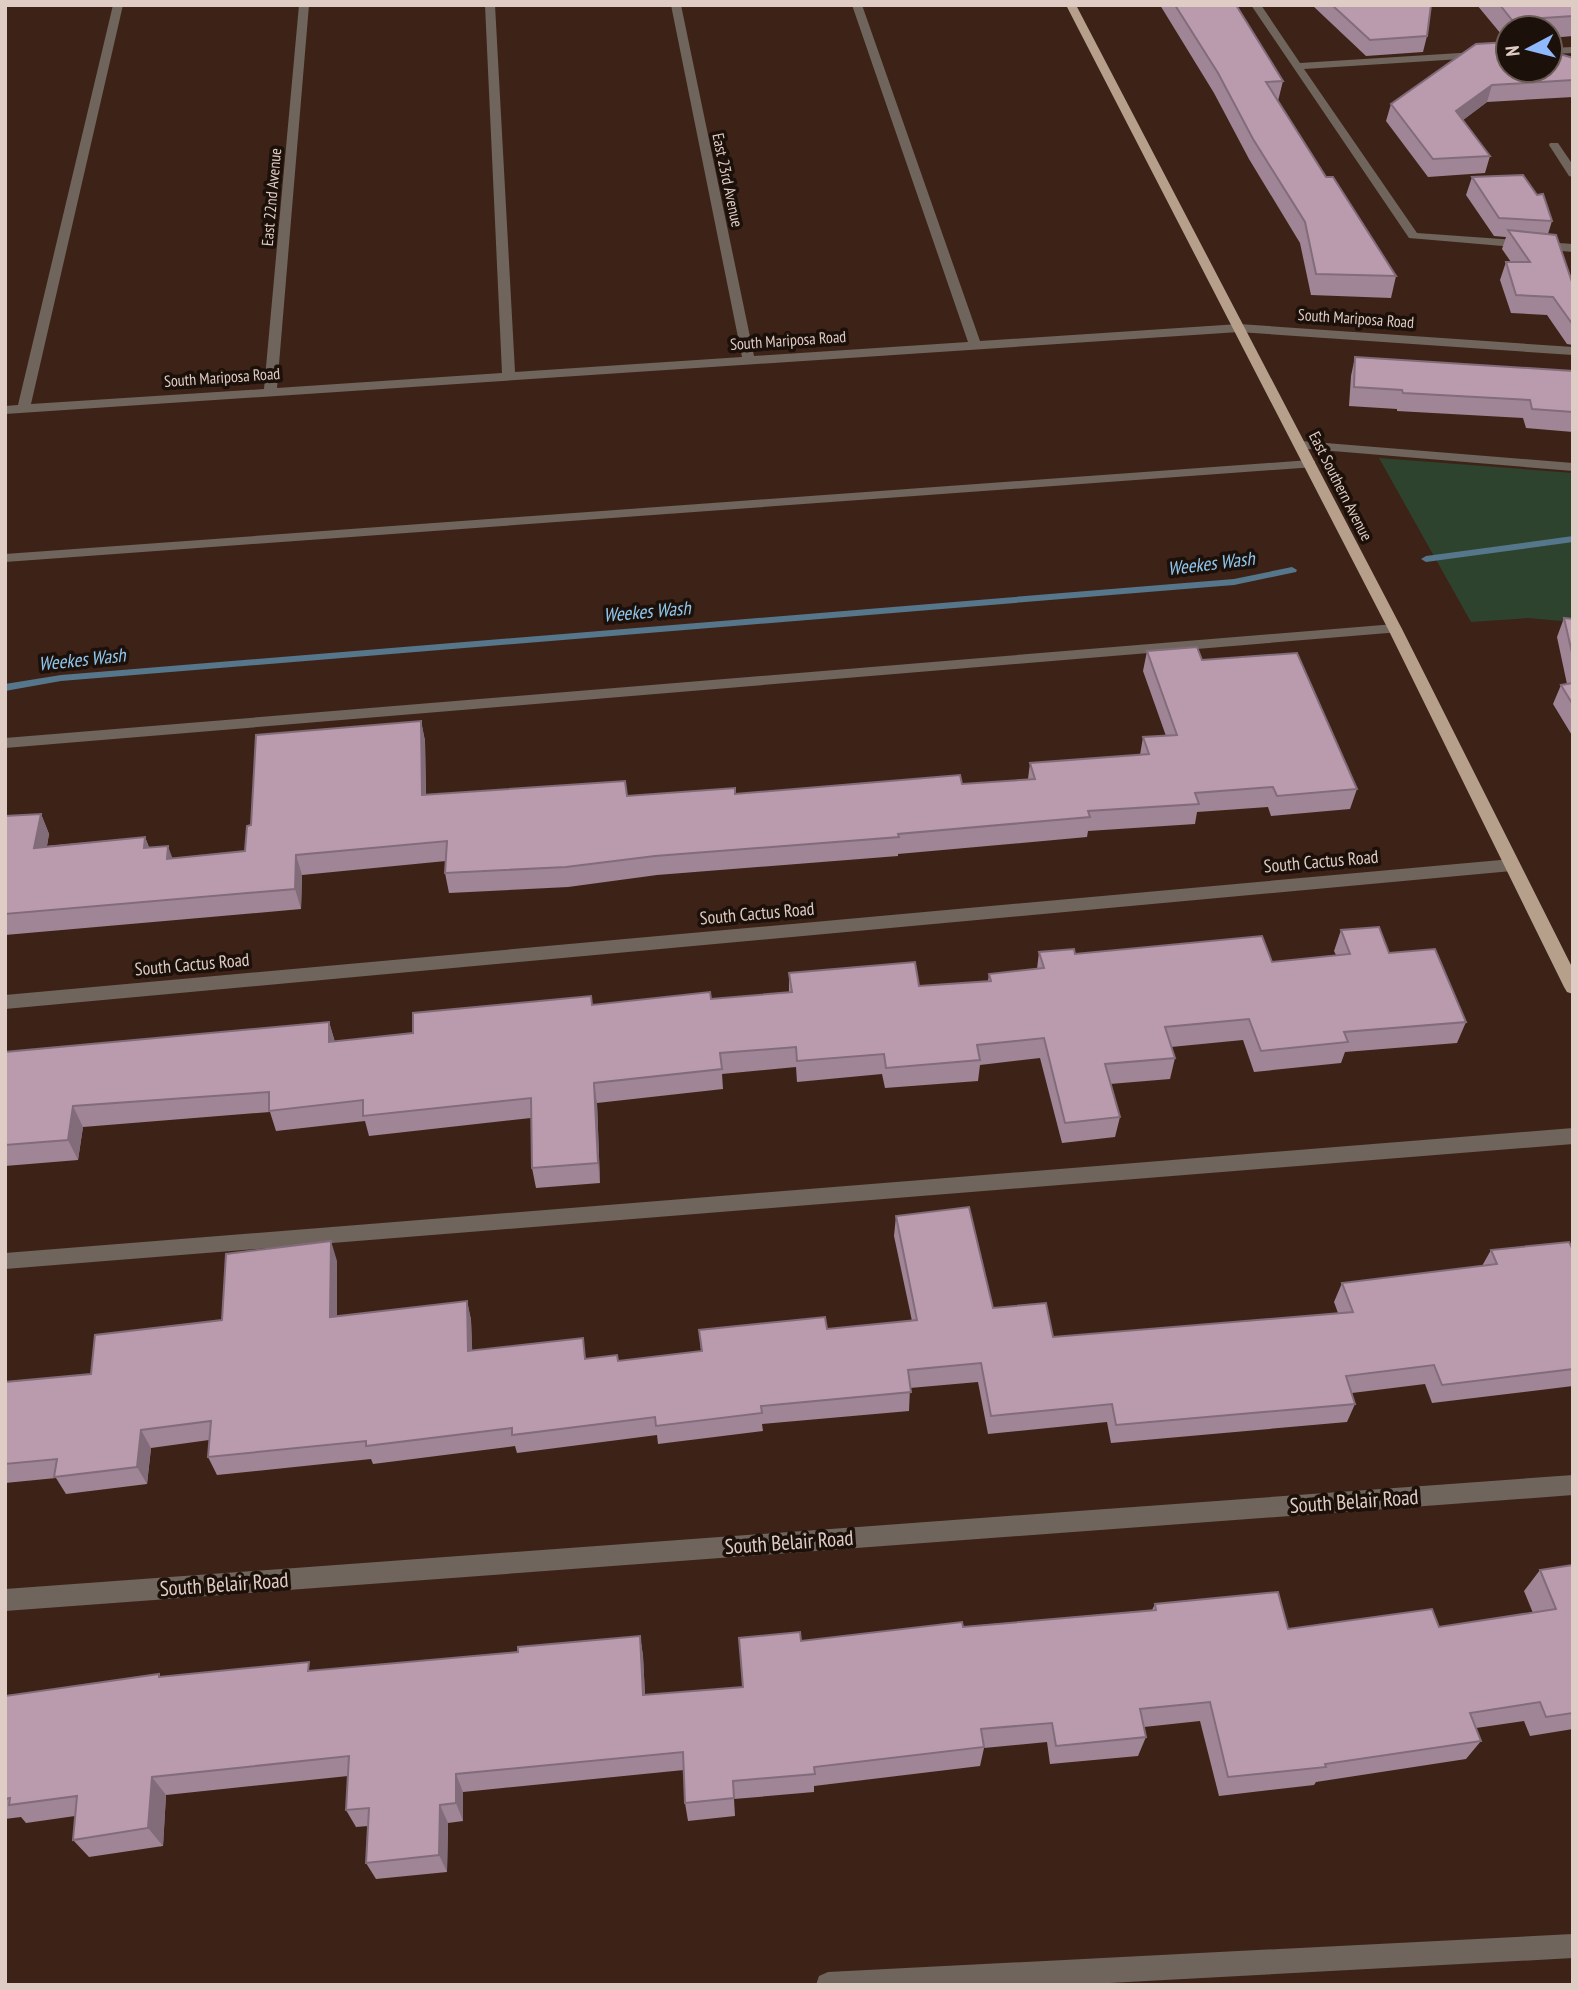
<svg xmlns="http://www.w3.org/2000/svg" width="1578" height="1990" font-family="'PT Sans Narrow',sans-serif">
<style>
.green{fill:#2e432d}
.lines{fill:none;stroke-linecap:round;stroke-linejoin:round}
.stream{fill:#56768c;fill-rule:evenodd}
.minor{fill:#70655c;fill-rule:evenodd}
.major{fill:#b6a08c;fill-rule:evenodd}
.wall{fill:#a08596}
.shaded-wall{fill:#826c7a}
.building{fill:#ba9bae;stroke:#826c7a;stroke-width:2}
.labels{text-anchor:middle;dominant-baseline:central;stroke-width:7;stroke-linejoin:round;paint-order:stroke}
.far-street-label{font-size:16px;fill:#dfcdc5;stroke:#1c100a}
.street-label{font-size:18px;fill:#dfcdc5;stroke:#1c100a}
.water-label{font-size:19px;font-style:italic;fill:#8fc7ee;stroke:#1c100a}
.near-street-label{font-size:21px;fill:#dfcdc5;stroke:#1c100a}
</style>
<rect width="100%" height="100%" fill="#3d2317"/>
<polygon class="green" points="1379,458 1573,473 1573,622 1528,618 1471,622"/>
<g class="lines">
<g class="stream">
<polygon points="1573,536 1573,542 1426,562 1421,559 1426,556"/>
<polygon points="1292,567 1297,570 1296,572 1234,585 61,681 5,691 5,684 61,675 1234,579"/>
</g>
<g class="minor">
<polygon points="113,5 123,5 31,404 264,389 299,5 309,5 277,388 502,373 485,5 495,5 515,372 742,357 671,5 681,5 754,356 968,342 852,5 862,5 980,341 1239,324 1573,347 1573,355 1239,332 5,414 5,406 18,405"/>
<polygon points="1251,5 1261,5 1300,63 1508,50 1508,56 1304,69 1417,233 1573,244 1573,252 1409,238"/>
<polygon points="1573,47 1573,53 1550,54 1550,48"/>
<polygon points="1550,143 1558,143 1573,165 1573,177 1569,176 1549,145"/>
<polygon points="1301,441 1573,463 1573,471 1296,448 1296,442"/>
<polygon points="1310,460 1315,461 1315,467 5,562 5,554"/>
<polygon points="1395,624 1400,626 1402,629 1400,632 5,748 5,738"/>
<polygon points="1512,859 1520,865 1512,871 5,1009 5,995"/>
<polygon points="1573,1128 1573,1144 5,1269 5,1253"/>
<polygon points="1573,1475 1573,1495 5,1611 5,1589"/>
<polygon points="1573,1934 1573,1958 1072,1985 816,1985 819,1976 828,1972"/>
</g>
<polygon class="major" points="1066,5 1076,5 1402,629 1573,969 1573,994 1567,992 1564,987 1388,629"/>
</g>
<g class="wall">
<polygon points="1160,5 1236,5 1283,81 1278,101 1326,177 1396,276 1391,298 1311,295 1300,243 1249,159 1214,93"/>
<polygon points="1312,5 1431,5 1427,36 1423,52 1366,56"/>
<polygon points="1477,5 1573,5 1573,36 1550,38 1550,28 1508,28 1508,40 1506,40"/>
<polygon points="1573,58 1573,97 1487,102 1463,120 1490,156 1485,173 1428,177 1386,121 1391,104"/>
<polygon points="1472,177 1552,221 1548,234 1573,285 1573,345 1567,344 1547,315 1511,313 1500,280 1506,262 1511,262 1502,249 1506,237 1494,236 1466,195"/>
<polygon points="1355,357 1573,371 1573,432 1526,428 1523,418 1397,411 1397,409 1349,406 1351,376"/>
<polygon points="1564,618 1573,619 1573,737 1553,704 1561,685 1567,684 1557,637"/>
<polygon points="1147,651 1202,660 1357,789 1350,809 1271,816 1268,807 1197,812 1195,824 1088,831 1087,837 898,854 898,856 657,875 568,887 449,893 445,873 446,861 302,875 301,909 5,935 5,816 41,814 49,834 47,846 145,837 149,847 173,858 245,851 421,721 425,741 426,795 627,796 735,794 962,784 1028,779 1030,763 1140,755 1143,737 1166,736 1143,671"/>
<polygon points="1341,930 1389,953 1466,1022 1457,1043 1345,1052 1341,1063 1254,1072 1243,1040 1171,1047 1175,1058 1170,1079 1110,1084 1120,1117 1115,1137 1062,1143 1040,1058 980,1065 978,1081 885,1088 882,1074 797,1082 796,1067 722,1074 723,1089 597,1103 600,1183 536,1188 532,1168 531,1118 369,1136 365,1121 276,1131 270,1112 83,1127 78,1160 5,1166 5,1052 329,1022 335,1042 413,1033 592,1005 711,999 789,992 789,973 919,986 988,981 989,974 1037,969 1039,952 1272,962 1336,955 1334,951"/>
<polygon points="896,1216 993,1308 1053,1337 1338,1313 1334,1302 1342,1283 1482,1266 1491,1250 1573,1250 1573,1386 1432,1403 1425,1384 1352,1393 1355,1404 1347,1422 1111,1443 1107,1422 988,1434 978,1382 910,1388 909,1411 762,1424 763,1431 658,1444 657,1435 517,1453 515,1446 373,1464 371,1459 217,1475 208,1457 209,1440 151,1448 147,1484 66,1494 56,1478 5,1483 5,1382 91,1374 222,1320 337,1261 337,1317 467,1301 471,1320 472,1351 618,1361 701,1351 699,1330 827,1329 912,1321 894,1236"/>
<polygon points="1573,1565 1573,1729 1530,1736 1524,1721 1476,1728 1481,1741 1466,1759 1316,1782 1314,1785 1219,1796 1200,1721 1144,1727 1146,1737 1138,1756 1050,1764 1047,1742 984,1748 980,1766 814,1786 814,1792 734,1799 735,1816 688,1821 685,1803 684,1770 463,1792 463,1821 448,1823 447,1872 376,1879 366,1863 368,1826 356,1827 346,1810 348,1776 166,1795 163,1846 89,1857 73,1840 75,1816 26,1823 21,1817 5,1819 5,1693 7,1695 313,1671 518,1652 640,1636 643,1656 645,1695 743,1687 739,1638 801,1641 1152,1610 1155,1604 1288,1629 1439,1627 1533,1613 1524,1591 1540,1570"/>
</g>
<g class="shaded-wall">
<polygon points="1492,85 1487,102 1451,129 1456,111"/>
<polygon points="421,721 425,741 426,815 422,795"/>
<polygon points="41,814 49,834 43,867 34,848"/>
<polygon points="145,837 152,857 144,848"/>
<polygon points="168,846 175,865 167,859"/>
<polygon points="296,855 302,875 301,909 295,889"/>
<polygon points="329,1022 335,1043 329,1042"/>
<polygon points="594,1083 597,1103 600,1183 598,1163"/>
<polygon points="73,1106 83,1127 78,1160 68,1140"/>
<polygon points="331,1241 337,1261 337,1336 330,1317"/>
<polygon points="467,1301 471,1320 473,1370 468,1351"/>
<polygon points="141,1430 151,1448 147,1484 137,1467"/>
<polygon points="640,1636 643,1656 646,1715 643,1695"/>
<polygon points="456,1774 463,1792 463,1821 456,1803"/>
<polygon points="152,1777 166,1795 163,1846 148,1828"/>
<polygon points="440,1805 448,1823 447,1872 439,1855"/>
</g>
<g class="building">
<polygon points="1175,5 1236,5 1283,81 1266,82 1326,177 1333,177 1396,276 1316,274 1305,222 1253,139 1218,73"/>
<polygon points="1332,5 1431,5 1427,36 1370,40"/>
<polygon points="1500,5 1573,5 1573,16 1512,20"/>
<polygon points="1508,42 1508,70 1550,70 1550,51 1573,58 1573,80 1492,85 1456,111 1490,156 1433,159 1391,104 1476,44"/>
<polygon points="1523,175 1537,195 1543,194 1552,221 1499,218 1472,177"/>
<polygon points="1508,230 1556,235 1573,285 1573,325 1553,297 1516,295 1506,262 1530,262"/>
<polygon points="1355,357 1573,371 1573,412 1532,409 1530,400 1403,393 1402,390 1354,387"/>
<polygon points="1564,618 1573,619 1573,657"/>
<polygon points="1197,647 1202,660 1297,653 1357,789 1277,796 1273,787 1195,793 1199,804 1088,811 1090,817 898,834 899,837 655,856 566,867 445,873 447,841 296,855 295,889 5,914 5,816 41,814 34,848 145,837 144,848 168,846 167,859 245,851 247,826 251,825 256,735 421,721 422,795 625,781 627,796 735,788 735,794 960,775 962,784 1035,779 1030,763 1149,754 1143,737 1177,735 1147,651"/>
<polygon points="1573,683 1573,705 1561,685"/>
<polygon points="1379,927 1389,953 1435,949 1466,1022 1344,1032 1348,1042 1261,1051 1249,1019 1165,1027 1175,1058 1105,1064 1120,1117 1065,1123 1044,1038 977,1045 980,1060 886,1068 884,1054 797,1061 796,1047 720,1053 722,1069 594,1083 598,1163 532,1168 531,1098 363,1116 363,1100 269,1111 269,1092 73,1106 68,1140 5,1145 5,1052 329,1022 329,1042 413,1033 413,1013 591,996 592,1005 710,992 711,999 792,992 789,973 915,962 919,986 991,981 989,974 1044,968 1039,952 1074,949 1075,954 1262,936 1272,962 1350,954 1341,930"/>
<polygon points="969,1207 993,1308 1046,1303 1053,1337 1353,1312 1342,1283 1497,1264 1491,1250 1569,1242 1573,1250 1573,1369 1442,1385 1434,1365 1346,1376 1355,1404 1116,1425 1112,1404 991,1416 981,1363 908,1370 911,1392 761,1406 762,1413 656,1426 655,1417 512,1435 512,1428 366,1446 366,1441 208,1457 211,1421 141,1430 137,1467 54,1477 57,1459 5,1464 5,1382 91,1374 95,1335 222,1320 226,1254 331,1241 330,1317 467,1301 468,1351 583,1338 585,1359 617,1355 618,1361 702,1351 699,1330 825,1317 827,1329 917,1320 896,1216"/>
<polygon points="1573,1565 1573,1713 1546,1717 1540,1702 1470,1713 1481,1741 1325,1764 1326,1767 1228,1777 1210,1702 1140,1709 1146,1737 1056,1746 1052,1723 981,1729 984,1747 814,1767 815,1774 733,1781 734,1798 685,1803 683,1752 456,1774 456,1803 440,1805 439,1855 366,1863 369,1808 346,1810 349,1756 152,1777 148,1828 73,1840 77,1796 9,1805 10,1798 5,1799 5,1696 159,1674 159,1677 309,1662 308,1671 518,1652 518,1647 640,1636 643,1695 743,1687 739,1638 800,1632 801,1641 962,1622 963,1627 1156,1610 1155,1604 1278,1592 1288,1629 1432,1609 1439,1627 1556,1609 1540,1570"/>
</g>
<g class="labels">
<g class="far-street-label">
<text transform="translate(728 180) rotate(78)">East 23rd Avenue</text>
<text transform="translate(271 197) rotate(-85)">East 22nd Avenue</text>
<text transform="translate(1356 318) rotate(4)">South Mariposa Road</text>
<text transform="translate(788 340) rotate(-4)">South Mariposa Road</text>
<text transform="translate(222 377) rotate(-4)">South Mariposa Road</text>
<text transform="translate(1341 486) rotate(63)">East Southern Avenue</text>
</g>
<g class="street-label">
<text transform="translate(1321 861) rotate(-5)">South Cactus Road</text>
<text transform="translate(757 913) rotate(-5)">South Cactus Road</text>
<text transform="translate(192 964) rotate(-5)">South Cactus Road</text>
</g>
<g class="water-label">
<text transform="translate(1211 563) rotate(-7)">Weekes Wash</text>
<text transform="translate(647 611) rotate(-5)">Weekes Wash</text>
<text transform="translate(82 659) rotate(-6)">Weekes Wash</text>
</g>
<g class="near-street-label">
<text transform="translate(1354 1501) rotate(-4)">South Belair Road</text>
<text transform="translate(789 1542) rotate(-4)">South Belair Road</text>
<text transform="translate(224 1584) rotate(-4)">South Belair Road</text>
</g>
</g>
<rect width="1578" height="1990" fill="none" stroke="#dfcdc5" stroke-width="14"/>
<g transform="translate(1529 49) rotate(263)"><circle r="33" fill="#1c100a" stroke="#6a5c55" stroke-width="2"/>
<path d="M0-5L12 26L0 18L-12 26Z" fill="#90b8fd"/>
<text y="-10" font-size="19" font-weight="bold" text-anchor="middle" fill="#dfcdc5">N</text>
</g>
</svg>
